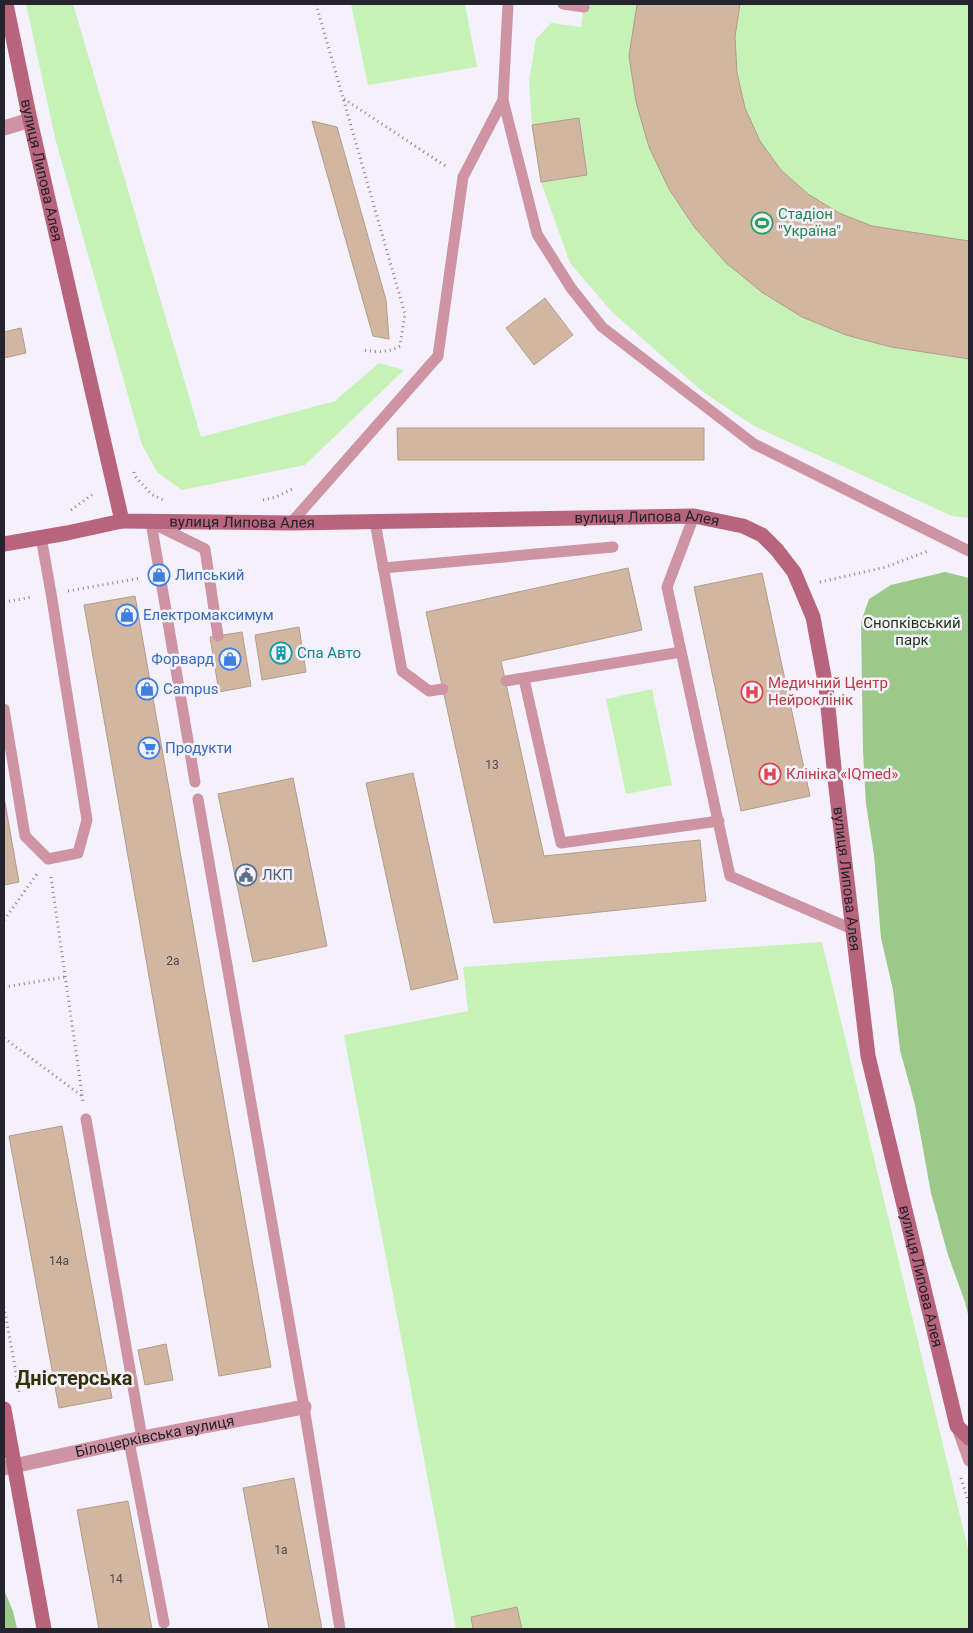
<svg xmlns="http://www.w3.org/2000/svg" width="973" height="1633" font-family="Roboto,sans-serif">
<style>
.green{fill:#c7f2b7}
.forest{fill:#9bc98a}
.building{fill:#d1b7a1;stroke:#b59c87}
.lines{fill:none;stroke-linecap:round;stroke-linejoin:round}
.path{stroke:#888591;stroke-width:3;stroke-dasharray:1 4;stroke-linecap:butt}
.lane{stroke:#ce94a3;stroke-width:11}
.street{stroke:#ce94a3;stroke-width:15}
.secondary{stroke:#b7647c;stroke-width:15}
.labels{text-anchor:middle;dominant-baseline:central;stroke-width:5;stroke-linejoin:round;paint-order:stroke}
.number-label{font-size:12px;fill:#50484b}
.street-label{font-size:15px;fill:#25232e;stroke:#f4f1fd}
.leisure-label{font-size:15px;fill:#27864d;stroke:#f4f1fd;text-anchor:start}
.shop-label{font-size:15px;fill:#366cbe;stroke:#f4f1fd;text-anchor:start}
.park-label{font-size:15px;fill:#19360b;stroke:#f4f1fd}
.culture-label{font-size:15px;fill:#0d838f;stroke:#f4f1fd;text-anchor:start}
.health-label{font-size:15px;fill:#be3a42;stroke:#f4f1fd;text-anchor:start}
.service-label{font-size:15px;fill:#4e5e75;stroke:#f4f1fd;text-anchor:start}
.district-label{font-size:20px;font-weight:bold;fill:#333207;stroke:#f4f1fd}
</style>
<rect width="100%" height="100%" fill="#f4f1fd"/>
<g class="green">
<polygon points="26,4 73,4 201,437 335,401 379,363 404,370 305,465 182,490 158,473 142,445 56,142"/>
<polygon points="351,4 465,4 477,67 368,85"/>
<polygon points="584,4 969,4 969,518 952,516 754,426 703,392 612,312 570,263 541,182 532,125 529,81 536,39 551,23 581,27"/>
<polygon points="652,689 672,785 626,794 606,699"/>
<polygon points="822,942 969,1553 969,1629 456,1629 344,1035 468,1011 463,967"/>
</g>
<g class="forest">
<polygon points="945,572 969,578 969,1318 965,1302 948,1255 931,1193 915,1105 900,1050 893,990 881,938 874,855 866,804 863,751 861,622 869,599 891,585"/>
<polygon points="4,1590 13,1611 17,1629 4,1629"/>
</g>
<g class="building">
<polygon points="637,4 740,4 735,37 737,73 745,108 760,141 781,170 808,194 839,213 872,226 969,241 969,359 891,347 846,335 802,317 763,293 726,263 695,228 669,189 649,147 636,102 629,56"/>
<polygon points="579,118 587,175 541,182 532,125"/>
<polygon points="312,121 337,127 386,300 389,339 373,336"/>
<polygon points="545,298 573,335 534,365 506,328"/>
<polygon points="21,328 26,353 4,358 4,332"/>
<polygon points="397,428 704,428 704,460 398,460"/>
<polygon points="628,568 642,630 501,661 544,856 700,840 706,901 494,923 426,612"/>
<polygon points="762,573 810,796 741,811 694,587"/>
<polygon points="135,596 271,1367 219,1376 84,605"/>
<polygon points="299,627 306,672 262,680 255,635"/>
<polygon points="242,632 251,686 219,692 210,637"/>
<polygon points="413,773 458,979 411,990 366,783"/>
<polygon points="293,778 327,946 253,962 218,794"/>
<polygon points="4,797 19,882 4,885"/>
<polygon points="62,1126 112,1398 59,1408 9,1136"/>
<polygon points="166,1344 173,1380 145,1385 138,1350"/>
<polygon points="294,1478 301,1517 322,1629 269,1629 243,1488"/>
<polygon points="128,1501 152,1629 99,1629 77,1510"/>
<polygon points="517,1607 522,1629 473,1629 471,1617"/>
</g>
<g class="lines">
<g class="path">
<path d="M316,4L405,314L400,346C388,353 376,352 362,350"/>
<polyline points="344,99 447,167"/>
<polyline points="134,472 135,476 151,494 163,500"/>
<polyline points="263,500 276,497 294,488"/>
<polyline points="71,510 93,494 93,492"/>
<polyline points="820,582 886,567 928,551"/>
<polyline points="68,591 141,578"/>
<polyline points="4,602 33,597"/>
<polyline points="51,877 83,1101"/>
<polyline points="4,920 37,874"/>
<polyline points="4,987 65,977"/>
<polyline points="4,1038 82,1096"/>
<polyline points="4,1307 20,1395"/>
<polyline points="961,1478 969,1504"/>
</g>
<g class="lane">
<polyline points="508,4 503,100 537,234 571,288 602,327 754,444 969,551"/>
<polyline points="563,4 584,7"/>
<polyline points="694,516 667,587 730,876 852,929"/>
<polyline points="151,522 195,782"/>
<polyline points="375,522 402,671 429,691 443,689"/>
<polyline points="152,523 205,549 218,636"/>
<polyline points="291,523 438,356 463,177 503,100"/>
<polyline points="383,568 613,547"/>
<polyline points="524,679 561,843 719,821"/>
<polyline points="506,681 681,652"/>
<polyline points="4,709 25,836 48,859 78,853 87,820 51,593 41,537"/>
<polyline points="198,799 304,1407 340,1629"/>
<polyline points="86,1119 142,1438"/>
<polyline points="957,1428 969,1461"/>
<polyline points="129,1441 164,1623"/>
</g>
<g class="street">
<polyline points="4,128 30,120"/>
<path id="s1" d="M4,1468L142,1438L304,1407"/>
</g>
<g class="secondary">
<path id="s2" d="M6,4L30,120L122,521L291,523L694,516L743,526L762,535L777,550L794,572L813,617L826,687L836,788L868,1056L957,1426L969,1438"/>
<polyline points="4,544 67,533 122,521"/>
<polyline points="4,1409 44,1629"/>
</g>
</g>
<defs>
<g id="stadium-ring" transform="scale(1.125)"><circle r="9.5" fill="#f4f1fd" stroke="#2e9e5b" stroke-width="1.5"/><path d="M0-5a6.5 5 0 1 0 0 10a6.5 5 0 1 0 0-10ZM-3.5-1.8h7v3.6h-7Z" fill="#2e9e5b"/></g>
<g id="shop-ring" transform="scale(1.125)"><circle r="9.5" fill="#f4f1fd" stroke="#3f7fe0" stroke-width="1.5"/><path d="M-5-2.5h2.3a2.7 3.5 0 0 1 5.4 0H5L5.5 6h-11ZM-1.5-2.5h3a1.5 2.3 0 0 0-3 0Z" fill="#3f7fe0"/></g>
<g id="building-ring" transform="scale(1.125)"><circle r="9.5" fill="#f4f1fd" stroke="#0f9aa8" stroke-width="1.5"/><path d="M-4-6H4V6H1V3H-1V6H-4ZM-2.5-4.3h1.7v1.8h-1.7ZM.8-4.3h1.7v1.8H.8ZM-2.5-1h1.7V.8h-1.7ZM.8-1h1.7V.8H.8Z" fill="#0f9aa8"/></g>
<g id="hospital-ring" transform="scale(1.125)"><circle r="9.5" fill="#f4f1fd" stroke="#e0444e" stroke-width="1.5"/><path d="M-5-5h3v3.5h4V-5h3V5h-3V1.5h-4V5h-3Z" fill="#e0444e"/></g>
<g id="supermarket-ring" transform="scale(1.125)"><circle r="9.5" fill="#f4f1fd" stroke="#3f7fe0" stroke-width="1.5"/><path d="M-6-5.5h2.5l.6 2H6L4.5 2H-2.5L-4.4-4H-6ZM-1.5 3.2a1.3 1.3 0 1 0 .1 0ZM3 3.2a1.3 1.3 0 1 0 .1 0Z" fill="#3f7fe0"/></g>
<g id="civic-ring" transform="scale(1.125)"><circle r="9.5" fill="#f4f1fd" stroke="#5c6f8a" stroke-width="1.5"/><path d="M-.6-6.5H3V-4.5H.6V-3L4-1V1h2V6H-6V1h2V-1L-.6-3ZM-1.2 2.5V6h2.4V2.5Z" fill="#5c6f8a"/></g>
</defs>
<g fill-rule="evenodd">
<use href="#stadium-ring" x="762" y="223"/>
<use href="#shop-ring" x="159" y="575"/>
<use href="#shop-ring" x="127" y="615"/>
<use href="#building-ring" x="281" y="653"/>
<use href="#shop-ring" x="230" y="659"/>
<use href="#shop-ring" x="147" y="689"/>
<use href="#hospital-ring" x="752" y="692"/>
<use href="#supermarket-ring" x="149" y="748"/>
<use href="#hospital-ring" x="770" y="774"/>
<use href="#civic-ring" x="246" y="875"/>
</g>
<g class="labels">
<g class="number-label">
<text x="492" y="765">13</text>
<text x="173" y="961">2а</text>
<text x="59" y="1261">14а</text>
<text x="281" y="1550">1а</text>
<text x="116" y="1579">14</text>
</g>
<g class="street-label">
<text stroke="none"><textPath href="#s2" startOffset="170">вулиця Липова Алея</textPath></text>
<text stroke="none"><textPath href="#s2" startOffset="1055">вулиця Липова Алея</textPath></text>
<text stroke="none"><textPath href="#s2" startOffset="650">вулиця Липова Алея</textPath></text>
<text stroke="none"><textPath href="#s2" startOffset="1535">вулиця Липова Алея</textPath></text>
<text stroke="none"><textPath href="#s2" startOffset="1940">вулиця Липова Алея</textPath></text>
<text stroke="none"><textPath href="#s1" startOffset="154">Білоцерківська вулиця</textPath></text>
</g>
<g class="leisure-label">
<text x="778" y="214">Стадіон<tspan x="778" dy="17">"Україна"</tspan></text>
</g>
<g class="shop-label">
<text x="175" y="575">Липський</text>
<text x="143" y="615">Електромаксимум</text>
<text x="214" y="659" text-anchor="end">Форвард</text>
<text x="163" y="689">Campus</text>
<text x="165" y="748">Продукти</text>
</g>
<g class="park-label">
<text x="912" y="623">Снопківський<tspan x="912" dy="17">парк</tspan></text>
</g>
<g class="culture-label">
<text x="297" y="653">Спа Авто</text>
</g>
<g class="health-label">
<text x="768" y="683">Медичний Центр<tspan x="768" dy="17">Нейроклінік</tspan></text>
<text x="786" y="774">Клініка «IQmed»</text>
</g>
<g class="service-label">
<text x="262" y="875">ЛКП</text>
</g>
<g class="district-label">
<text x="74" y="1378">Дністерська</text>
</g>
</g>
<rect width="973" height="1633" fill="none" stroke="#25232e" stroke-width="10"/>
</svg>
